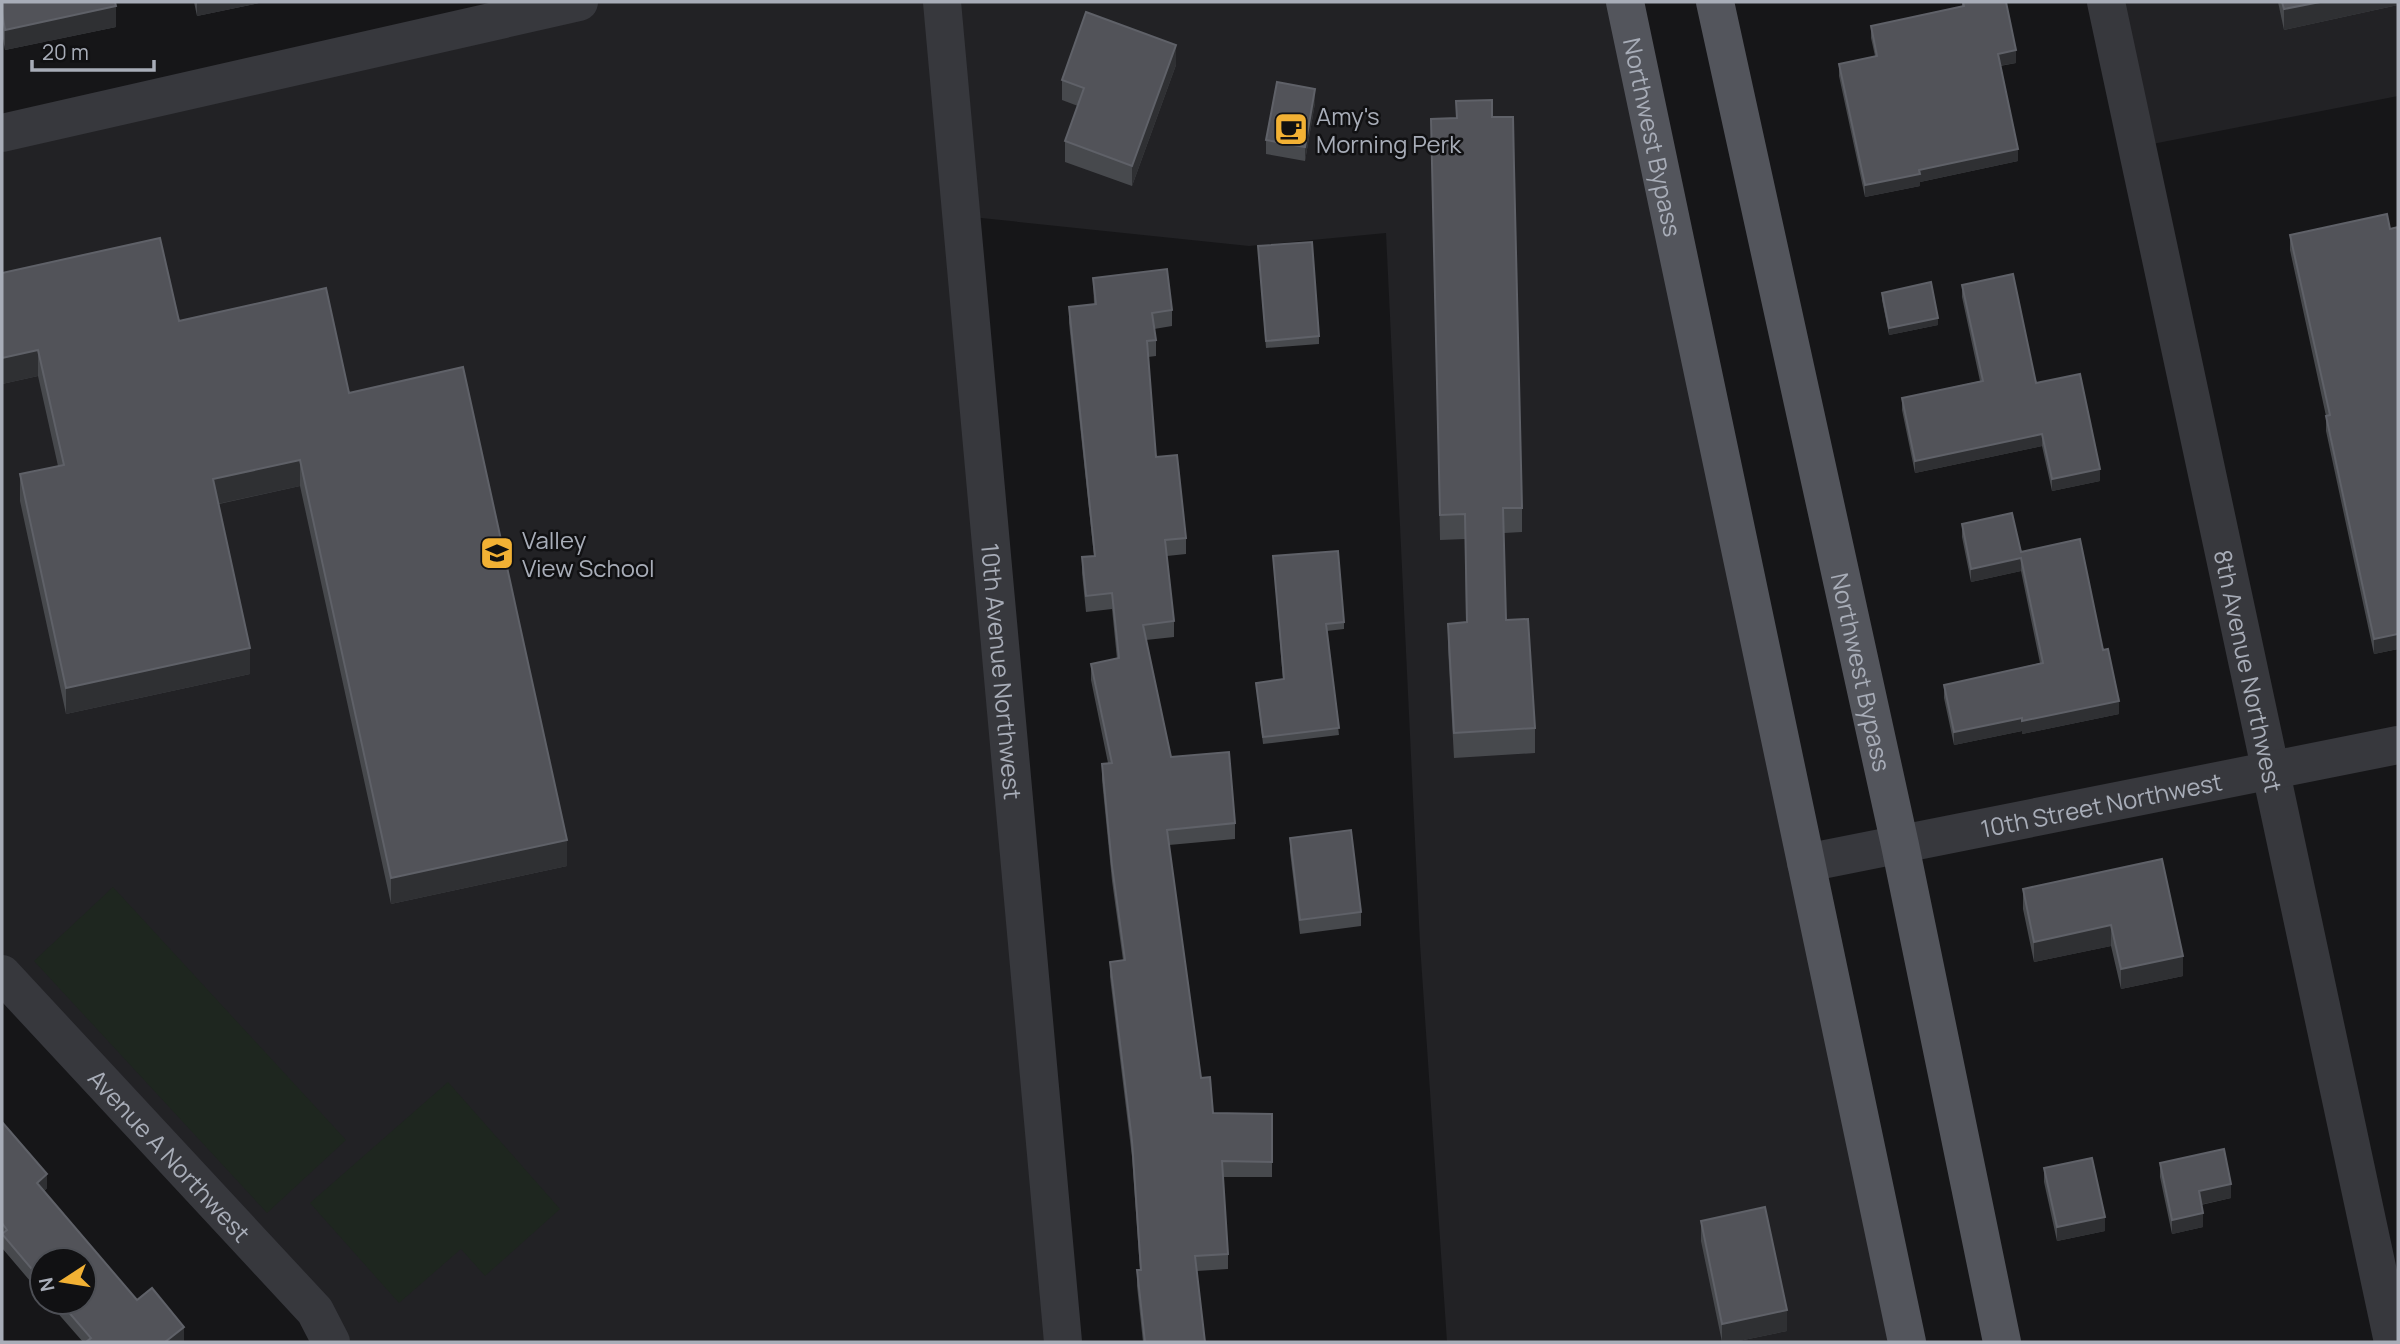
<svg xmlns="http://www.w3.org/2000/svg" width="2400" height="1344" font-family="Manrope,sans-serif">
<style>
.built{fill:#222225}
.green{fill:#1e261f}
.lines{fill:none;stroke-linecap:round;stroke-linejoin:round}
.minor{stroke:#37383d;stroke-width:38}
.major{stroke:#53555c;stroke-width:38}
.wall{fill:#47494d}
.shaded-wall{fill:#2f3033}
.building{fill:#525359;stroke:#5f6168;stroke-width:2}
.labels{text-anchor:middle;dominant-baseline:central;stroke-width:5;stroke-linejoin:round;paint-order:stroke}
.poi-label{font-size:24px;fill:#a8adb8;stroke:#111113;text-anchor:start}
.street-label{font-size:24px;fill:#a8adb8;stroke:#111113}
</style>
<rect width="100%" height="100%" fill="#161618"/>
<g class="built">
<polygon points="535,2 1625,2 1907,1342 1447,1342 1420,944 1386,233 1249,246 962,216 1063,1342 331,1342 2,974 2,133"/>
<polygon points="2106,2 2398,2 2398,96 2137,147"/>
</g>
<g class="green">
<polygon points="113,887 346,1140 267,1213 34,961"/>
<polygon points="448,1082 560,1209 485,1276 461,1249 399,1303 310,1203"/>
</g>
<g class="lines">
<g class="minor">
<path id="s1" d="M942,2L1063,1342"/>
<path id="s2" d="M2106,2L2393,1342"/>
<polyline points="2,133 579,2"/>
<path id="s3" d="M1806,863L2398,745"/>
<path id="s4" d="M2,974L315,1311L331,1342"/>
</g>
<g class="major">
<path id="s5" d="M1625,2L1907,1342"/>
<path id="s6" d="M1715,2L1900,845L2002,1342"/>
</g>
</g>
<g class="wall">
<polygon points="2,2 116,27 5,50 2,33"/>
<polygon points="194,2 264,2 197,16"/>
<polygon points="1962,2 2016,63 2000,66 2018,161 1920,182 1920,186 1865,197 1839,76 1839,64 1875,56 1871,38 1871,26 1962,6"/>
<polygon points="2278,2 2398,2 2398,5 2284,30"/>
<polygon points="1176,65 1132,186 1065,162 1065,141 1078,106 1062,100 1062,80"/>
<polygon points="1315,103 1305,161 1266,154 1266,140"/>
<polygon points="1492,117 1522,508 1522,532 1504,533 1506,620 1535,728 1535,753 1454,758 1448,648 1448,624 1466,622 1465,539 1440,540 1431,119"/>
<polygon points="2398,227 2398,649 2374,654 2326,431 2326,416 2290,250 2290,235 2390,229"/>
<polygon points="1258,246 1319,336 1319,344 1266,348"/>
<polygon points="2,273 179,321 349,393 567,866 391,904 300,486 219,504 250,674 66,714 20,501 20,474 58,466 38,376 2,384"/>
<polygon points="1093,278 1172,310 1172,326 1154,329 1156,340 1156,356 1148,357 1156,457 1186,538 1186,554 1167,556 1174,621 1174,637 1146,640 1171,757 1235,823 1235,839 1169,845 1201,1078 1213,1113 1272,1114 1272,1177 1223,1177 1228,1254 1228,1269 1197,1271 1205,1342 1143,1342 1137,1286 1137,1270 1140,1270 1132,1157 1110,977 1110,962 1123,960 1112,881 1102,780 1102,764 1108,763 1091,680 1091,664 1117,659 1112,609 1086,612 1082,573 1082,557 1094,556 1069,323 1069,307 1094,304"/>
<polygon points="1962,285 2036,383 2100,481 2052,491 2042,446 1915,473 1902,410 1902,398 1980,381 1962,297"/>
<polygon points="1882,293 1938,325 1889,335 1882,300"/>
<polygon points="1962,524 2021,552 2103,650 2119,714 2022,734 2022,731 1954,745 1944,698 1944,685 2040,663 2021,571 1971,582 1962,537"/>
<polygon points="1273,556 1344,622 1344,629 1327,631 1339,735 1263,744 1256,683 1283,680"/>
<polygon points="1290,838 1361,912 1361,926 1300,934 1290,852"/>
<polygon points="2162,859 2183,976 2121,989 2111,946 2034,962 2023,909 2023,889"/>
<polygon points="2,1122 47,1188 44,1191 137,1300 184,1341 182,1342 83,1342 48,1302 84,1302 42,1260 42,1295 2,1248"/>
<polygon points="2160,1163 2231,1198 2201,1205 2203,1227 2172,1234 2160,1177"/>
<polygon points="2044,1168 2105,1231 2057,1241 2044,1182"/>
<polygon points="1701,1221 1787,1331 1734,1342 1722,1342 1701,1241"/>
</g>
<g class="shaded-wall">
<polygon points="197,2 264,2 197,16"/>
<polygon points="2320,2 2398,2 2398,5 2284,30 2284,9"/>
<polygon points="116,6 116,27 5,50 5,30"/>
<polygon points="1176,45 1176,65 1132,186 1132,166"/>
<polygon points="2016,50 2016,63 1998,66 1998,54"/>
<polygon points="1315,89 1315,103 1305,161 1305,147"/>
<polygon points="2018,149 2018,161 1920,182 1920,186 1865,197 1865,185 1919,170"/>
<polygon points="1938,318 1938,325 1889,335 1889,328"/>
<polygon points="38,350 38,376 2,384 2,358"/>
<polygon points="2042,434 2042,446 1915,473 1915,461"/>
<polygon points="300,460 300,486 213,505 213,479"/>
<polygon points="2100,469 2100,481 2052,491 2052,479"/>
<polygon points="2021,558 2021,571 1971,582 1971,569"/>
<polygon points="2398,634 2398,649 2374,654 2374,639"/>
<polygon points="250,648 250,674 66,714 66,688"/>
<polygon points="2119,701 2119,714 2022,734 2022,721"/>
<polygon points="2022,718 2022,731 1954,745 1954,732"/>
<polygon points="567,840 567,866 391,904 391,878"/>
<polygon points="2111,925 2111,946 2034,962 2034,942"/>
<polygon points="2183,956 2183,976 2121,989 2121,969"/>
<polygon points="47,1174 47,1188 37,1197 37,1183"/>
<polygon points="2231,1184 2231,1198 2199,1205 2199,1191"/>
<polygon points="2203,1213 2203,1227 2172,1234 2172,1220"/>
<polygon points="2105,1217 2105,1231 2057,1241 2057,1227"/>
<polygon points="1787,1310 1787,1331 1734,1342 1722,1342 1722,1324"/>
<polygon points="184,1327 184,1341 182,1342 165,1342"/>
</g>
<g class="building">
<polygon points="2,2 115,2 116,6 5,30 2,12"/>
<polygon points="1963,2 2006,2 2016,50 1998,54 2018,149 1919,170 1920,174 1865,185 1839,64 1877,56 1871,26 1964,6"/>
<polygon points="2282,2 2320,2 2284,9"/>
<polygon points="1086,12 1176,45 1132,166 1065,141 1084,88 1062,80"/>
<polygon points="1277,82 1315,89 1305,147 1266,140"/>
<polygon points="1492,100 1492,117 1513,117 1514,167 1522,508 1503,508 1506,620 1528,619 1535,728 1454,733 1448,624 1467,622 1465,514 1440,515 1431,119 1457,118 1456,101"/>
<polygon points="2387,214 2390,229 2398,227 2398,634 2374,639 2326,416 2330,415 2290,235"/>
<polygon points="160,238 179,321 326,288 349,393 463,367 567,840 391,878 300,460 213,479 250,648 66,688 20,474 64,465 38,350 2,358 2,273"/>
<polygon points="1312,242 1319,336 1266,341 1258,246"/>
<polygon points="1167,269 1172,310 1152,313 1156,340 1147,341 1156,457 1177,455 1186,538 1165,540 1174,621 1143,625 1171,757 1229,752 1235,823 1167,830 1201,1078 1210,1077 1213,1113 1272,1114 1272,1162 1222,1161 1228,1254 1195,1256 1205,1342 1145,1342 1137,1270 1141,1270 1132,1141 1110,962 1125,960 1112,866 1102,764 1112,763 1091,664 1119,658 1112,593 1086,596 1082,557 1095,556 1069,307 1096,304 1093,278"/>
<polygon points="2013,274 2036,383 2080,374 2100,469 2052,479 2042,434 1915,461 1902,398 1983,381 1962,285"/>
<polygon points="1931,282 1938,318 1889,328 1882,293"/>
<polygon points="2012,513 2021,552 2080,539 2103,650 2108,649 2119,701 2022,721 2022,718 1954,732 1944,685 2043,663 2021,558 1971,569 1962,524"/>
<polygon points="1338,551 1344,622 1326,624 1339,728 1263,737 1256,683 1284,679 1273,556"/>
<polygon points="1351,830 1361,912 1300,920 1290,838"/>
<polygon points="2162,859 2183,956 2121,969 2111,925 2034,942 2023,889"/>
<polygon points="2,1122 47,1174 37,1183 137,1300 152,1288 184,1327 165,1342 86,1342 91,1338 60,1302 84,1302 84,1260 42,1260 42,1281 2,1234 7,1230 2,1223"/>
<polygon points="2224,1149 2231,1184 2199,1191 2203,1213 2172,1220 2160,1163"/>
<polygon points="2092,1158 2105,1217 2057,1227 2044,1168"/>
<polygon points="1765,1207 1787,1310 1722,1324 1701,1221"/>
</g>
<defs>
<g id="cafe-square" transform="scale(1.75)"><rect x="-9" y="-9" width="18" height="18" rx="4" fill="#f2b134" stroke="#111113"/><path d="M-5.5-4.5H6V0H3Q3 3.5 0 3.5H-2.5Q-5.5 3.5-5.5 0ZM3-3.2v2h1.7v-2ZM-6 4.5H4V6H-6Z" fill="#111"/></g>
<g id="school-square" transform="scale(1.75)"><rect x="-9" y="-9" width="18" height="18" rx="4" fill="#f2b134" stroke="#111113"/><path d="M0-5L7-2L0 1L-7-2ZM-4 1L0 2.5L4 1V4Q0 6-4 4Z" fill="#111"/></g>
</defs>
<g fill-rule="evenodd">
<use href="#cafe-square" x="1291" y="129"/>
<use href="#school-square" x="497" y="553"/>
</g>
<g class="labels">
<g class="poi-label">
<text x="1316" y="115">Amy's<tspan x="1316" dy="28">Morning Perk</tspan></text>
<text x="522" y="539">Valley<tspan x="522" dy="28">View School</tspan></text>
</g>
<g class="street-label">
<text stroke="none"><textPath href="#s5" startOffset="138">Northwest Bypass</textPath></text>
<text stroke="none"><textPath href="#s6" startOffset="686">Northwest Bypass</textPath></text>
<text stroke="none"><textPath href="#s1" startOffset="672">10th Avenue Northwest</textPath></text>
<text stroke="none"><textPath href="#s2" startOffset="684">8th Avenue Northwest</textPath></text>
<text stroke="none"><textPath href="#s3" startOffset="301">10th Street Northwest</textPath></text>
<text stroke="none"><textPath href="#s4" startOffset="247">Avenue A Northwest</textPath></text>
</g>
</g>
<rect width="2400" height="1344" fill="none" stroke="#a8adb8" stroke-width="7"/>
<g transform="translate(63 1281) rotate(258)"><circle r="33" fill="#111113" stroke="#4d4f55" stroke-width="2"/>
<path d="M0-5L12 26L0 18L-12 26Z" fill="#f2b134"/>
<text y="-10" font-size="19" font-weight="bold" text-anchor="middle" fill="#a8adb8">N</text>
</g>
<path d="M32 60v10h122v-10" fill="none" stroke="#a8adb8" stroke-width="3.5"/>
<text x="42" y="60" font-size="21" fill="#a8adb8" stroke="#111113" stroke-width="5" paint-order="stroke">20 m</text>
</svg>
